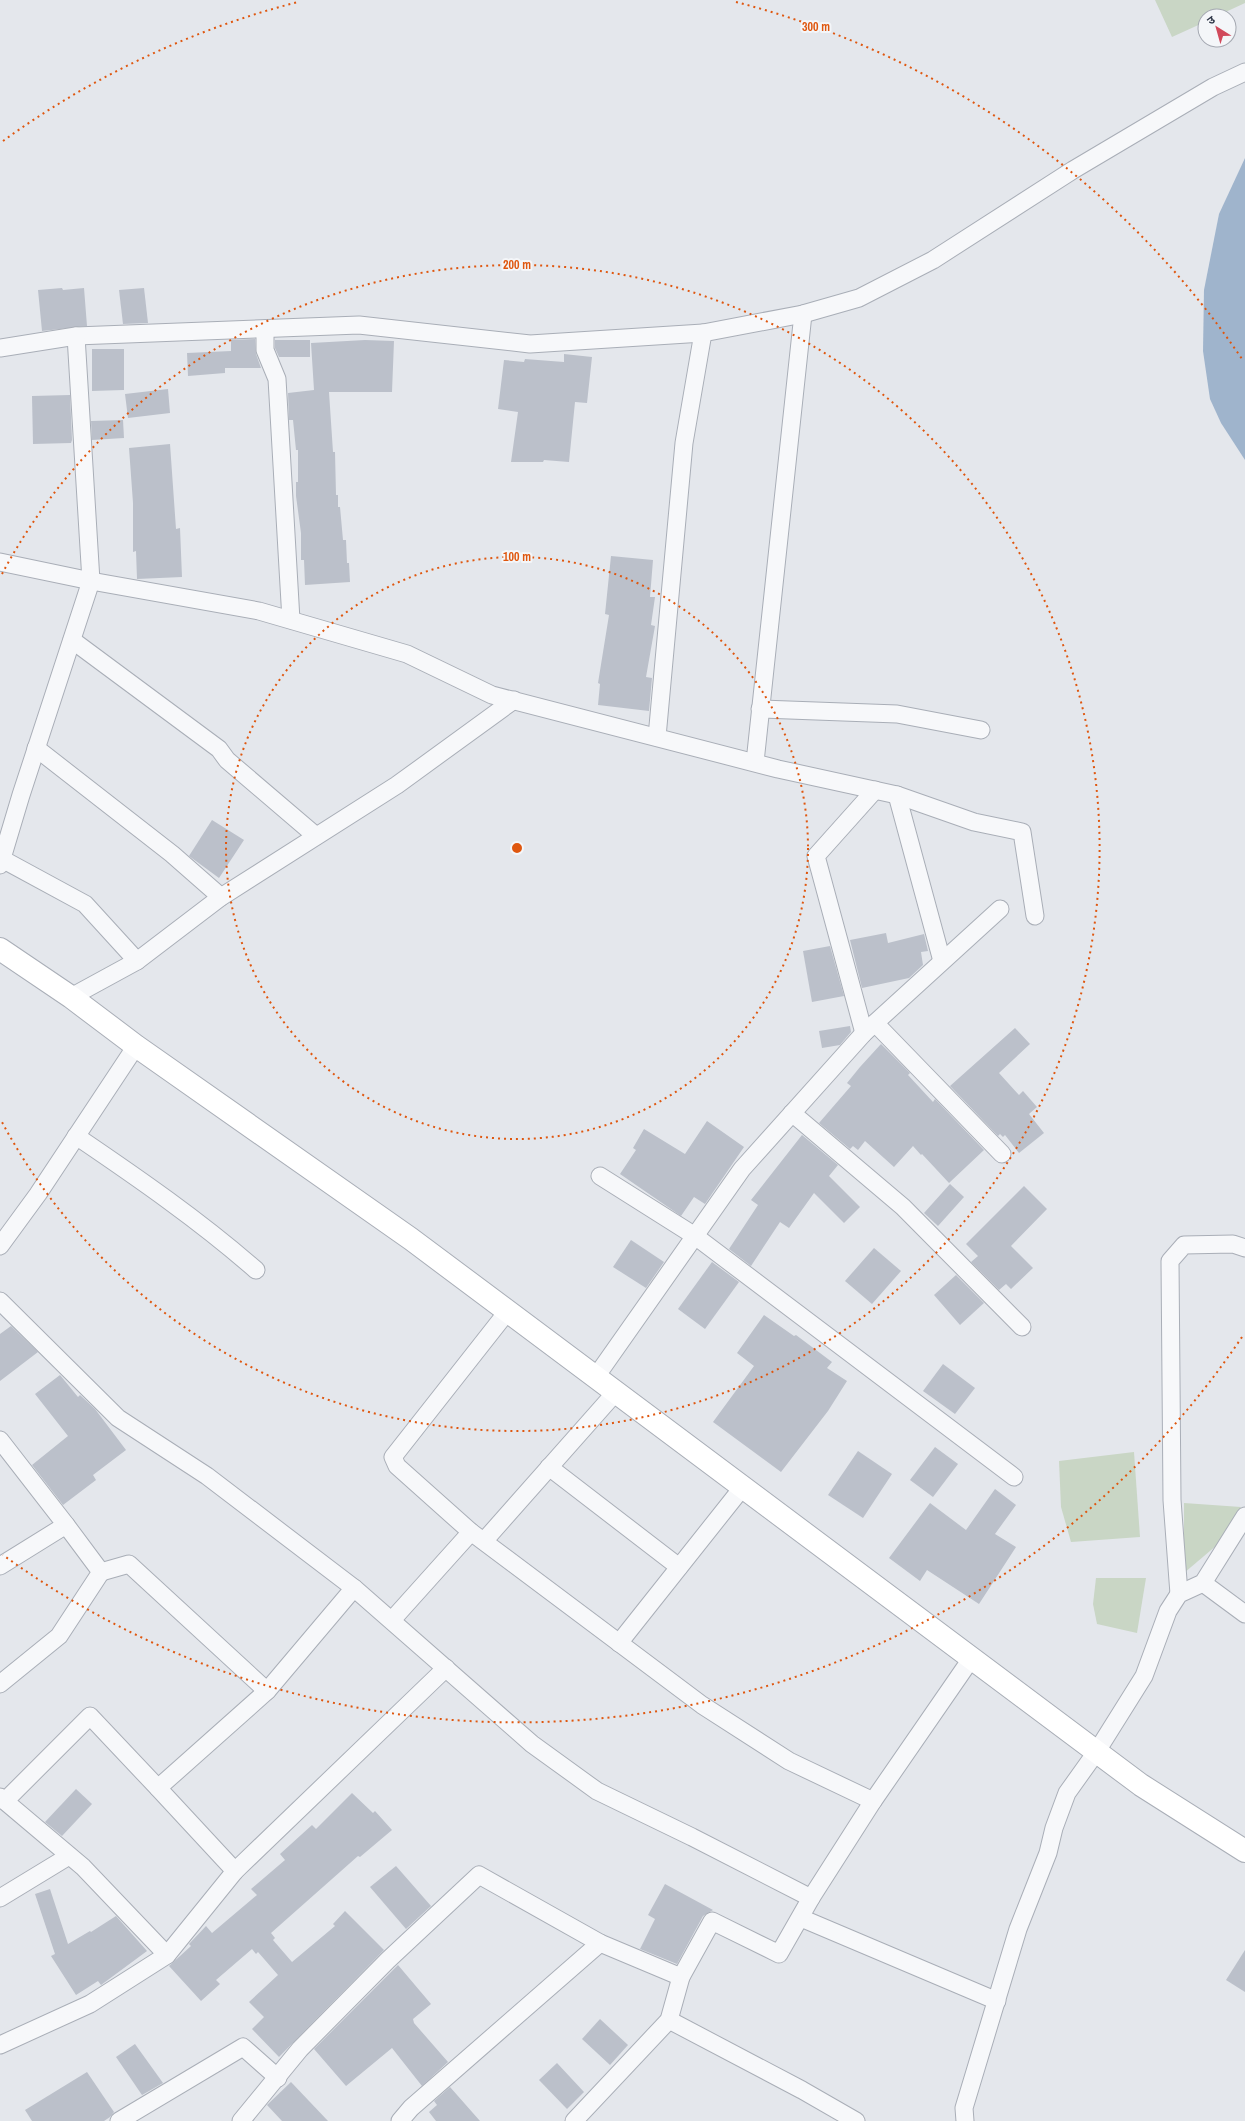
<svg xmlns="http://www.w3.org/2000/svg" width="1245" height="2121" font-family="'Archivo Narrow','Noto Sans Devanagari',sans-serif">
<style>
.green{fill:#c9d6c5}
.water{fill:#9fb4cc}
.building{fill:#bbc0ca}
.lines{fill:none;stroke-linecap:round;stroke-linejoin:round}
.street-casing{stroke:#a9aeb7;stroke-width:19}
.secondary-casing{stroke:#a9aeb7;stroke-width:24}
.street{stroke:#f7f8fa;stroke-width:17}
.secondary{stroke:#fff;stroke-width:22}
.ring{fill:none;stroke:#df570f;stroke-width:2;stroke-dasharray:2 4}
.centre{fill:#df570f;stroke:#f4f6f9;stroke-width:2}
.ring-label{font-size:12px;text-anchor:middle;font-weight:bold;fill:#df570f;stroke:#f4f6f9;stroke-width:4;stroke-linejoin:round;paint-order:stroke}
</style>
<rect width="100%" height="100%" fill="#e4e7ec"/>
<g class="green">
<polygon points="1155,0 1245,0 1245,3 1217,16 1205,16 1205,22 1172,37"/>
<polygon points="1134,1452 1140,1537 1071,1542 1061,1507 1059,1461"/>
<polygon points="1184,1503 1241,1507 1217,1545 1184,1573"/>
<polygon points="1096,1578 1146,1578 1137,1633 1097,1624 1093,1604"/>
</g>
<polygon class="water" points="1245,158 1245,460 1221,423 1210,399 1203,351 1204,290 1219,214"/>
<g class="building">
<polygon points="62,288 63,290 84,288 87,326 42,331 38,290"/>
<polygon points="144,288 148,323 123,324 119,290"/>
<polygon points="255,339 256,354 261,368 225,368 225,373 188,376 187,353 231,351 231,340"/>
<polygon points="275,340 310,340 310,357 279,357 275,348"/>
<polygon points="365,340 394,341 392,392 329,392 333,452 335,452 336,495 338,495 338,507 340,507 343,540 346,540 347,563 349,563 350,582 305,585 304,560 301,560 301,533 296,496 296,482 298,482 298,450 296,450 293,420 289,420 288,393 314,390 311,343"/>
<polygon points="92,349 124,349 124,390 92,391"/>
<polygon points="564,354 592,357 587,403 575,402 569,462 544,460 543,462 511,462 518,412 498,409 504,360 524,362 525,359 564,362"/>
<polygon points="168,389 170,413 128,418 125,394"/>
<polygon points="70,395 72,440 71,443 33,444 32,396"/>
<polygon points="123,420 124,438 92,440 91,421"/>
<polygon points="170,444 176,529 180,528 182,577 137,579 136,551 133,552 133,503 129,448"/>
<polygon points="611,556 653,560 650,597 655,597 651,625 655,626 646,677 652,678 649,711 598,705 600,684 598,683 609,615 605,614"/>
<polygon points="212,820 244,840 219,878 189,856"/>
<polygon points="886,933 888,943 924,934 928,951 921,952 923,965 909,978 862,988 850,940"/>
<polygon points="830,946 844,996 812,1002 803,951"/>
<polygon points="850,1026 851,1032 840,1045 822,1048 819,1031"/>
<polygon points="1015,1028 1030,1044 999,1073 1019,1095 1023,1091 1037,1107 1029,1114 1044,1133 1019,1153 1005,1135 1003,1137 1000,1134 998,1136 950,1086"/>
<polygon points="881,1044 910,1073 908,1075 933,1102 935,1099 984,1150 949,1183 922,1154 921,1155 913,1146 894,1167 865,1141 858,1150 853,1146 850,1149 819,1123 851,1086 847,1083 860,1067"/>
<polygon points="707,1121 744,1147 705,1204 694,1197 681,1216 620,1174 636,1150 633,1148 644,1129 685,1154"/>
<polygon points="802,1135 838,1165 829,1176 860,1207 844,1223 814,1193 789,1228 780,1222 751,1266 729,1249 758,1205 751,1200"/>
<polygon points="950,1184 964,1197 938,1226 924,1213"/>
<polygon points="1024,1186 1047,1209 1011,1246 1033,1268 1011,1289 1006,1284 999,1290 971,1262 978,1256 966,1244"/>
<polygon points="631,1240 664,1262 646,1288 613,1267"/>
<polygon points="874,1248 901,1271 872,1304 845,1281"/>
<polygon points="712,1262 739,1282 705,1329 678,1309"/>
<polygon points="956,1275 984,1303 960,1325 934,1295"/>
<polygon points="764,1315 794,1336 796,1335 832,1362 827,1368 847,1381 828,1411 781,1472 713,1422 754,1366 737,1353"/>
<polygon points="11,1326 38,1352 0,1381 0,1334"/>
<polygon points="943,1364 975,1388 955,1414 923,1391"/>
<polygon points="60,1375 78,1397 80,1395 95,1409 126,1450 93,1475 96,1480 63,1505 32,1465 68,1436 35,1394"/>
<polygon points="935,1447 958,1464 933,1497 910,1480"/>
<polygon points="858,1451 892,1474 863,1518 828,1495"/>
<polygon points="995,1489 1016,1505 995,1534 1016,1547 979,1604 927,1570 920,1581 889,1558 930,1503 966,1530"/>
<polygon points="76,1789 92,1804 62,1836 45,1822"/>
<polygon points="352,1793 373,1813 375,1811 392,1830 360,1857 358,1856 271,1933 275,1938 273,1940 292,1962 335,1926 333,1924 345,1911 384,1950 279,2057 252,2029 264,2017 249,2002 278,1975 258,1952 256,1954 252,1949 216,1980 220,1984 201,2001 169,1966 191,1946 189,1944 206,1926 212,1933 257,1895 251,1889 285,1860 280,1854 312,1825 316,1829"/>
<polygon points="396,1866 431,1906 406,1929 370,1887"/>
<polygon points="665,1884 713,1910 703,1916 677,1964 640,1949 655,1919 648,1915"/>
<polygon points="50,1889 68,1944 90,1931 91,1932 116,1916 147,1951 101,1985 98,1981 76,1995 51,1956 55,1954 35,1894"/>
<polygon points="1245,1950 1245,1992 1226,1980"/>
<polygon points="398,1965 431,2004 413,2019 414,2023 448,2062 422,2086 392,2048 346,2086 314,2049"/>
<polygon points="600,2019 628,2045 610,2065 582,2039"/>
<polygon points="135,2044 163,2083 142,2095 116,2057"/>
<polygon points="557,2063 584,2092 567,2109 539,2080"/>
<polygon points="87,2072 114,2112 110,2117 104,2121 32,2121 25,2110"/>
<polygon points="291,2082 328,2121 282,2121 267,2105"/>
<polygon points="450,2087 480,2121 436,2121 429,2112 437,2105 434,2101"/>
</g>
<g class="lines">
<g class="street-casing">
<g id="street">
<polyline points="265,329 265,350 277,379 291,620"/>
<polyline points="0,348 76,336 359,325 530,344 703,333 803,314 859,298 933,260 1073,170 1213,87 1245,72"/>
<polyline points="0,562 91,581 259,611 407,654 492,695 778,769 897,795 974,822 1022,832 1035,916"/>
<polyline points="72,640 219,749 227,760 316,836"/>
<polyline points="760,709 897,714 981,730"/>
<polyline points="657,737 684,443 703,333"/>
<polyline points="36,748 172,854 221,897"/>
<polyline points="755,762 803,314"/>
<polyline points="897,795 942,961"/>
<polyline points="2,859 85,904 137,961"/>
<polyline points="0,865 21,795 91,581 76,336"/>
<polyline points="71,997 137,961 221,897 397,785 514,700"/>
<polyline points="875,1023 1002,1154"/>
<polyline points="864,1033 816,856 875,790"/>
<polyline points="792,1113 903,1207 1022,1327"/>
<path d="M76,1136C138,1178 200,1221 256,1270"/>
<polyline points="600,1176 695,1236 1014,1477"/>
<polyline points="0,1246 38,1194 136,1046"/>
<polyline points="0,1301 118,1418 207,1476 354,1588 532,1744 597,1791 692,1837 811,1898"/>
<polyline points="507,1312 393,1457 397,1466 471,1532 702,1705 789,1761 873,1801"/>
<polyline points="595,1378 742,1169 864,1033 1000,909"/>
<polyline points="0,1440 66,1525 0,1566"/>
<polyline points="549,1467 679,1567"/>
<polyline points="484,1541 615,1393"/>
<polyline points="101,1572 129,1564 267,1691 354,1588"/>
<polyline points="1203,1583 1245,1614"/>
<polyline points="1179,1594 1172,1500 1170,1261 1184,1245 1233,1244 1245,1248"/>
<polyline points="392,1620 471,1532"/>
<polyline points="619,1643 742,1488"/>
<polyline points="0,1684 59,1636 101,1572 66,1525"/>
<polyline points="0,1797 83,1867 167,1955"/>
<polyline points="5,1801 90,1716 158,1788"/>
<polyline points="235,1871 158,1788 267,1691"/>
<polyline points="0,1898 69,1856"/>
<polyline points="801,1918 997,2001"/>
<polyline points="669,2020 802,2090 856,2121"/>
<polyline points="0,2045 90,2004 167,1955 235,1871 446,1668"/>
<polyline points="119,2121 243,2047 278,2078"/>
<polyline points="241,2121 300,2049 388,1960 479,1875 600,1943 681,1977"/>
<polyline points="400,2121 411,2108 600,1943"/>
<polyline points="574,2121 669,2020 681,1977 712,1921 779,1954 811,1898 873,1801 971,1659"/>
<polyline points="965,2121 964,2108 1018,1929 1048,1853 1054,1828 1067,1793 1097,1751 1144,1676 1168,1611 1179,1594 1203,1583 1245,1516"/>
</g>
</g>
<g class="secondary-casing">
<polyline id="secondary" points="0,949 71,997 136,1046 411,1239 1141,1785 1245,1851"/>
</g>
<use href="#street" class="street"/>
<use href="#secondary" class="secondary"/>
</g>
<g class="ring">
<circle cx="517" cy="848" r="291"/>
<path d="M2 574A583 583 0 1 1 2 1122"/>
<path d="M1242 1337A874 874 0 0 1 3 1555M3 141A874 874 0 0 1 298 2M736 2A874 874 0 0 1 1242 359"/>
</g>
<circle cx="517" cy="848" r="6" class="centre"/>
<g class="ring-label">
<text x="816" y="31">300 m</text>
<text x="517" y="269">200 m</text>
<text x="517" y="561">100 m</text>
</g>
<g transform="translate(1217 28) rotate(323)"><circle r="19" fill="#f4f6f9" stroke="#a4a8b1"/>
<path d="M0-3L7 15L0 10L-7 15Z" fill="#d1495b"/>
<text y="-6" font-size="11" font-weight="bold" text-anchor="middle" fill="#2b3445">उ</text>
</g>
</svg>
